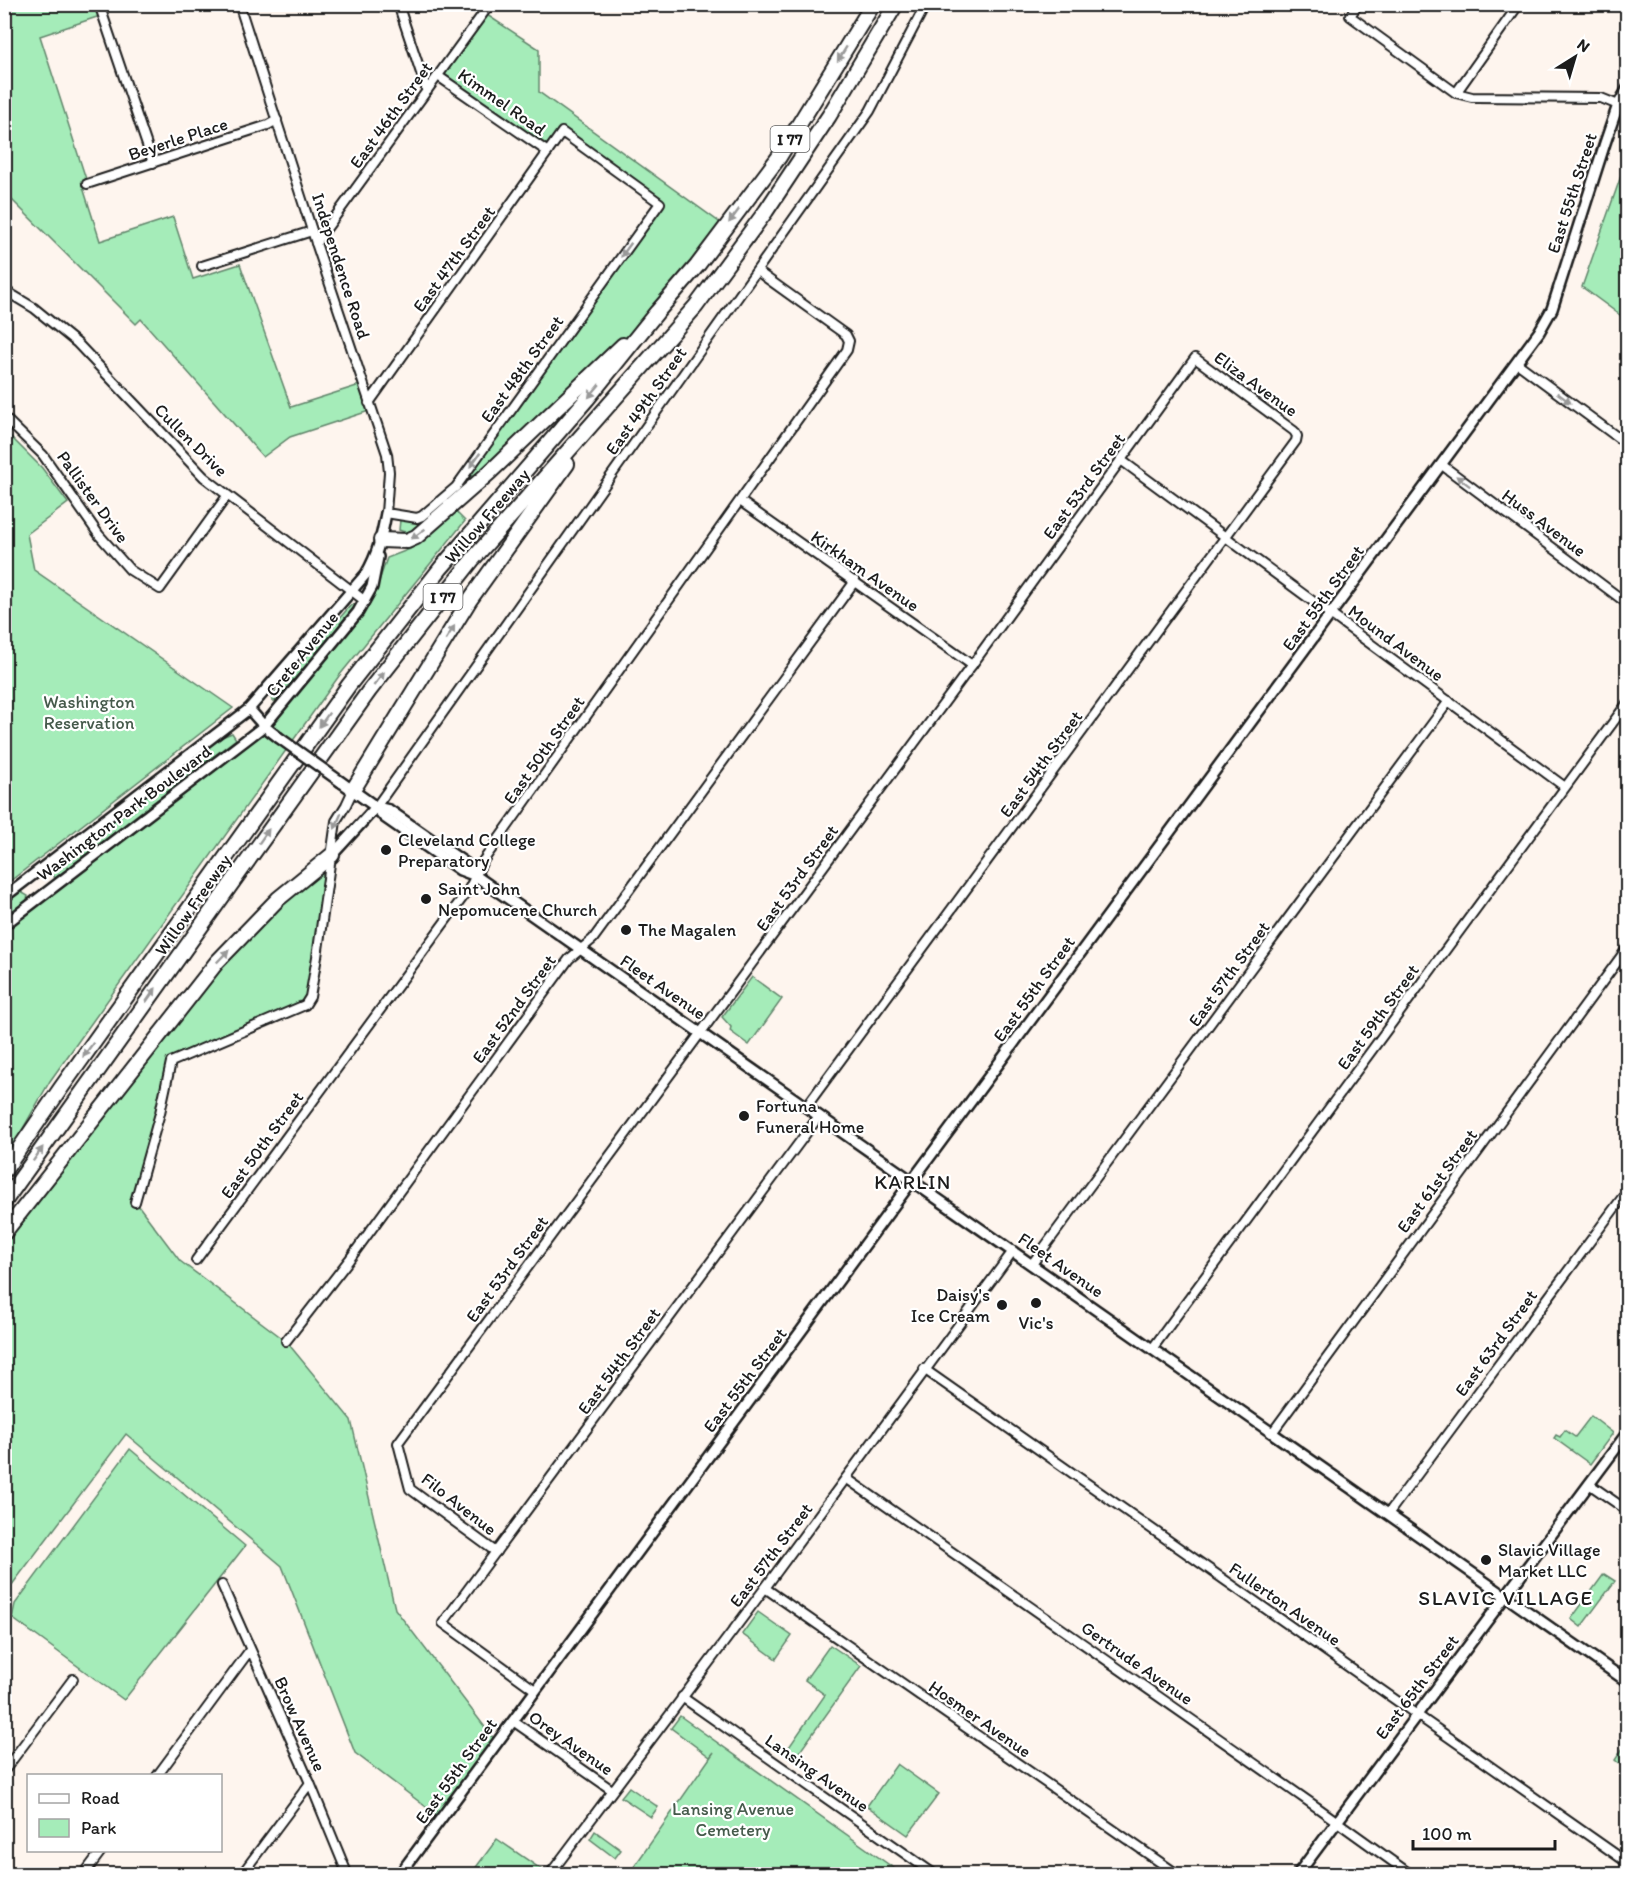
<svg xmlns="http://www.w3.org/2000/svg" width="1632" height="1879" font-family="Itim,sans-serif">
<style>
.green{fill:#a5ecb9;stroke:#60846a;stroke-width:1.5}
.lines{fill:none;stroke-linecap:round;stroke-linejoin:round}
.minor-casing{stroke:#1c1c1c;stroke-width:12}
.tertiary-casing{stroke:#1c1c1c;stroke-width:14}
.motorway-casing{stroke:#1c1c1c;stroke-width:18}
.minor{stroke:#fff;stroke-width:8}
.tertiary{stroke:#fff;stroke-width:9}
.motorway{stroke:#fff;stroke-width:14}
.tertiary-bridge-casing{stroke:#1c1c1c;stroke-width:14;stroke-linecap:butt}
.tertiary-bridge{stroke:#fff;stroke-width:9}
.oneway{fill:#999}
.poi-dot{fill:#1c1c1c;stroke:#fff;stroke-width:2}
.labels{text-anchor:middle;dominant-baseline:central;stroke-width:4.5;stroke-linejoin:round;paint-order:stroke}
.shield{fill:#fff;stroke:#606060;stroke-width:1.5}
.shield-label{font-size:16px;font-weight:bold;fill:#1c1c1c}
.street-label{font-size:18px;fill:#1c1c1c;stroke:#fff}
.park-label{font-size:18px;fill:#455a4b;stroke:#fff}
.poi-label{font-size:18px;fill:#1c1c1c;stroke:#fff;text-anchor:start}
.neighbourhood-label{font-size:20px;letter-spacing:1.5px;fill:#1c1c1c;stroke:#fff}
.quarter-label{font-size:21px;letter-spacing:1.5px;fill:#1c1c1c;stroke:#fff}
</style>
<rect width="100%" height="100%" fill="#fef5ee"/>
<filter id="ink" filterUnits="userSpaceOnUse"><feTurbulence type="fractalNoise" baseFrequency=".0167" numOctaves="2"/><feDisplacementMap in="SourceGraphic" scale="12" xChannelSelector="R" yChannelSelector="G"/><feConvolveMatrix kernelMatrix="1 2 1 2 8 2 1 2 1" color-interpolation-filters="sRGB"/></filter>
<g filter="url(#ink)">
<g class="green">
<polygon points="5,5 99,5 103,15 40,36 86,179 81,181 100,241 173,217 193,279 240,264 291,407 363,384 372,410 290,437 263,457 141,319 136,324 5,193"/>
<polygon points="484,13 539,49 539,92 726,227 657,312 464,495 456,487 660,203 563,132 548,152 438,76"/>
<polygon points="1621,176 1628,178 1627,320 1582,287"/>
<polygon points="5,431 42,468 68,503 27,534 34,570 233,708 5,885"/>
<polygon points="455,511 465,521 339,676 50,1081 5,1160 4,955 7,954 5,951 5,925 264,726 372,587 378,584 387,558 410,549 422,541"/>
<path d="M400,520L422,522C415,530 410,535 399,530Z"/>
<polygon points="355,604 357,607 275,701 272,701 271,697 351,605"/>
<polygon points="232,733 236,739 55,878 49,870 222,737"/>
<polygon points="332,855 305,1005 171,1062 135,1201 180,1261 286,1341 351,1420 395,1609 497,1743 442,1819 355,1753 282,1566 126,1434 5,1594 5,1233 217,962"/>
<polygon points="21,892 28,896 26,902 5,919 5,904"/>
<polygon points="752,977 782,999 749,1045 730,1031 731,1027 722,1017"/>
<polygon points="1591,1416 1613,1433 1590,1464 1554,1438 1556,1435 1560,1437 1565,1430 1575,1437"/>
<polygon points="130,1449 245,1546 124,1700 12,1618 15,1604"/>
<polygon points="1604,1574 1615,1581 1581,1627 1571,1619"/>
<polygon points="758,1612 792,1636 776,1659 742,1634"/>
<polygon points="830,1645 861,1666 796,1757 787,1750 825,1695 805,1680"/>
<polygon points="680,1716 902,1874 629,1874 714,1752 710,1757 671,1728"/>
<polygon points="1627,1742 1627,1770 1615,1760"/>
<polygon points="897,1764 939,1794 908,1835 867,1806"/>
<polygon points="629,1787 658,1807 651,1817 621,1797"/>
<polygon points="595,1831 621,1850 615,1858 590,1839"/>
<polygon points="497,1839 548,1874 471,1874"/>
</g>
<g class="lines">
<g class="minor-casing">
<g id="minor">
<polyline points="99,4 153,163"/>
<polyline points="239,4 316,243 387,454 389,472 386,513 417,518 422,516 456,487 660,203 562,132 369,403"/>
<polyline points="398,4 427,91"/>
<polyline points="1358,4 1350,16 1456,93 1472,97 1601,98 1628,109"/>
<polyline points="438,76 548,152"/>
<polyline points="1456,93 1519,4"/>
<polyline points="87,184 268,125 277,120"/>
<polyline points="316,243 490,4"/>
<polyline points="202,266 312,231"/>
<polyline points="4,290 34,308 77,343 204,477 365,601"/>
<polyline points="1517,363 1628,445"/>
<polyline points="4,417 43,455 99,535 130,570 160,589 227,496"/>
<polyline points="1121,460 1565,787"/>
<polyline points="1442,465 1628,604"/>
<polyline points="740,501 972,665"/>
<polyline points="376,807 870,111 926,4"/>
<polyline points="135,1202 160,1113 171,1062 305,1005 310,997 317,957 336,821 346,805 353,790"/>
<polyline points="196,1260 469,889 483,861 847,350 849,341 846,335 757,271"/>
<polyline points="1032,1264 1449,701"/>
<polyline points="286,1341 349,1260 569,959 593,939 855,581"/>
<polyline points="1152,1349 1628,702"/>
<polyline points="924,1369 1628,1863"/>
<polyline points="1272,1433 1628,947"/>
<polyline points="846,1478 1318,1808 1410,1874"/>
<polyline points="1589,1484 1628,1511"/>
<polyline points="1388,1514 1628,1190"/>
<polyline points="496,1552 410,1489 398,1443 972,665 1195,358 1294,431 1297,436 1296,441 806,1107"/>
<polyline points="222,1585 310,1783 347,1873 350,1874"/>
<polyline points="765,1588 1177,1874"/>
<polyline points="535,1690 443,1623 819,1116"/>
<polyline points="682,1697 934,1874"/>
<polyline points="513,1721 612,1790"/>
<polyline points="4,1771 73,1679"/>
<polyline points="157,1776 250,1650"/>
<polyline points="84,1874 102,1850"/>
<polyline points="242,1874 310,1783"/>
<polyline points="550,1874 765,1588 1013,1251"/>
</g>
</g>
<g class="tertiary-casing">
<g id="tertiary">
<polyline points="249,709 264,726 278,737"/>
<polyline points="341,782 376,807 384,817 460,870 476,876 1628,1682"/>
<polyline points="376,807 389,810 465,863 474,874"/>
<polyline points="332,855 376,807"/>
<path d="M4,897L249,709L366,574C378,554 382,535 386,513"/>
<polyline points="4,925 264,726 358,612 372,587 378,557"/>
<polyline points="400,1874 1539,332 1552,309 1605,143 1618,105 1628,88"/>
<polyline points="1298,1874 1628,1432"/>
</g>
</g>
<g class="motorway-casing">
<g id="motorway">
<polyline points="381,540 407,541 416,537 490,472 623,345"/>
<polyline points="353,790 469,601 567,464"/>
<polyline points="4,1171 61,1088 349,685 441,568 587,399 657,312 697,266 779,157 873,4"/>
<polyline points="4,1202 369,691 473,559 696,306 766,211 829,116 896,4"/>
<polyline points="4,1233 217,962 278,899 332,855"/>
</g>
</g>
<use href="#minor" class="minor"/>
<use href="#tertiary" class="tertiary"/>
<use href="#motorway" class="motorway"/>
<g class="tertiary-bridge-casing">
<polyline id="tertiary-bridge" points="278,737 341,782"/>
</g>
<use href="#tertiary-bridge" class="tertiary-bridge"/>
</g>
<defs><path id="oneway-solid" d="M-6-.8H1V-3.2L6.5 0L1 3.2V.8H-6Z" transform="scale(1.5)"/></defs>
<g class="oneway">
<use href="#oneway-solid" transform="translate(842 54) rotate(122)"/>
<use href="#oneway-solid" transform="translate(734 216) rotate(127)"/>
<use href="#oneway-solid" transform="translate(626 250) rotate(126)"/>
<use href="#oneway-solid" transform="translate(594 391) rotate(130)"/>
<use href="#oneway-solid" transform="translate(1564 398) rotate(37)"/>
<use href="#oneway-solid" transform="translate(475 460) rotate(126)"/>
<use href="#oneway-solid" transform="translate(1463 481) rotate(-143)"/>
<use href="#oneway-solid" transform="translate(418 534) rotate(145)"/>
<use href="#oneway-solid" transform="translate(450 633) rotate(-58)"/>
<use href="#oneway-solid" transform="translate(379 679) rotate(-52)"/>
<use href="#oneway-solid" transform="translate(324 720) rotate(125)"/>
<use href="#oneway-solid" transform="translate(338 821) rotate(113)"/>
<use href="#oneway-solid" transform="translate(264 836) rotate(-55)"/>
<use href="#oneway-solid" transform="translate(223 956) rotate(-46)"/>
<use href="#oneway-solid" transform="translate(151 995) rotate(-55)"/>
<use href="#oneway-solid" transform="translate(88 1050) rotate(126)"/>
<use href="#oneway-solid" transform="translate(38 1154) rotate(-55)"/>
</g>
</g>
<g class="poi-dot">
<circle cx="386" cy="850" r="6"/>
<circle cx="426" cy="899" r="6"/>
<circle cx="626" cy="930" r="6"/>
<circle cx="744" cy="1116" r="6"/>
<circle cx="1036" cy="1303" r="6"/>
<circle cx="1002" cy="1305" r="6"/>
<circle cx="1486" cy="1560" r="6"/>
</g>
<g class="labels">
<g class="shield">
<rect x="770.5" y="126" width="39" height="26" rx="4.5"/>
<rect x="423.5" y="584" width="39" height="26" rx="4.5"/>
</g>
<g class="shield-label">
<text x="790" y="139">I 77</text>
<text x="443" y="597">I 77</text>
</g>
<g class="street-label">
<text transform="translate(502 102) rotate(35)">Kimmel Road</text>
<text transform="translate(391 115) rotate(-54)">East 46th Street</text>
<text transform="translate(178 139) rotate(-18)">Beyerle Place</text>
<text transform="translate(1572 193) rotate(-72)">East 55th Street</text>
<text transform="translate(454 259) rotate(-54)">East 47th Street</text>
<text transform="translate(341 266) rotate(72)">Independence Road</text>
<text transform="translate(522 369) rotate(-54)">East 48th Street</text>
<text transform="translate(1256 384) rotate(36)">Eliza Avenue</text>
<text transform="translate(646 401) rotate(-55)">East 49th Street</text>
<text transform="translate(191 440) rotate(45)">Cullen Drive</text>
<text transform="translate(1084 486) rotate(-54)">East 53rd Street</text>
<text transform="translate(93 497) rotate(54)">Pallister Drive</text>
<text transform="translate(487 516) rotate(-49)">Willow Freeway</text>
<text transform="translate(1544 523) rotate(37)">Huss Avenue</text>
<text transform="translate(865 571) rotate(35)">Kirkham Avenue</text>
<text transform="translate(1323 598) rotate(-54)">East 55th Street</text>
<text transform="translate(1396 643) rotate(37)">Mound Avenue</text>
<text transform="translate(302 654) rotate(-51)">Crete Avenue</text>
<text transform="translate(544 750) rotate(-55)">East 50th Street</text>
<text transform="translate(1041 764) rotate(-54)">East 54th Street</text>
<text transform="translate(124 813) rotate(-37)">Washington Park Boulevard</text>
<text transform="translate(797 878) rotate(-54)">East 53rd Street</text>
<text transform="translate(193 905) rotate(-55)">Willow Freeway</text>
<text transform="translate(1229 974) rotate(-54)">East 57th Street</text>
<text transform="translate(663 987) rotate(35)">Fleet Avenue</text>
<text transform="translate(1034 989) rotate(-54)">East 55th Street</text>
<text transform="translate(514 1009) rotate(-54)">East 52nd Street</text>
<text transform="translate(1378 1017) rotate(-54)">East 59th Street</text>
<text transform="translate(262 1145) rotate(-54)">East 50th Street</text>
<text transform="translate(1437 1181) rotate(-54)">East 61st Street</text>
<text transform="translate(1061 1265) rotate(35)">Fleet Avenue</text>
<text transform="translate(507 1269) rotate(-54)">East 53rd Street</text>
<text transform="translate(1496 1343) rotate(-54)">East 63rd Street</text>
<text transform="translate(619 1361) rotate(-54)">East 54th Street</text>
<text transform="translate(745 1380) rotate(-53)">East 55th Street</text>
<text transform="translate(459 1504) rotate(38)">Filo Avenue</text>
<text transform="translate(771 1555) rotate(-53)">East 57th Street</text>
<text transform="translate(1285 1604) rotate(35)">Fullerton Avenue</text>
<text transform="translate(1137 1663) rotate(35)">Gertrude Avenue</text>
<text transform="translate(1417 1687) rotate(-53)">East 65th Street</text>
<text transform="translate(980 1719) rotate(35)">Hosmer Avenue</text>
<text transform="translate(300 1724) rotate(66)">Brow Avenue</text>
<text transform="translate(571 1743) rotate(35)">Orey Avenue</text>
<text transform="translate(456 1771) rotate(-54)">East 55th Street</text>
<text transform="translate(817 1773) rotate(35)">Lansing Avenue</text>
</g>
<g class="park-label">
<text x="89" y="702">Washington<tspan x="89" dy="21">Reservation</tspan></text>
<text x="733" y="1809">Lansing Avenue<tspan x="733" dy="21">Cemetery</tspan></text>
</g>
<g class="poi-label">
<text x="398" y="840">Cleveland College<tspan x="398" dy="21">Preparatory</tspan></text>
<text x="438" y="889">Saint John<tspan x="438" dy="21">Nepomucene Church</tspan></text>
<text x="638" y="930">The Magalen</text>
<text x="756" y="1106">Fortuna<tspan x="756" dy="21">Funeral Home</tspan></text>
<text x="990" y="1295" text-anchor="end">Daisy's<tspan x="990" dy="21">Ice Cream</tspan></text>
<text x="1036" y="1323" text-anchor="middle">Vic's</text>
<text x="1498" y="1550">Slavic Village<tspan x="1498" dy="21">Market LLC</tspan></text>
</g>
<g class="neighbourhood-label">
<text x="913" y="1182">KARLIN</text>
</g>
<g class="quarter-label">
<text x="1506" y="1597">SLAVIC VILLAGE</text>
</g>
</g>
<rect width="1632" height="1879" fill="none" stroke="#fff" stroke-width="24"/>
<rect x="12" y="12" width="1608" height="1855" fill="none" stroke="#1c1c1c" stroke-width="2" filter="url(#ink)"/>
<rect x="27" y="1774" width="195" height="78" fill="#ffffff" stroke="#a4a4a4" stroke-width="1.5"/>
<rect x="39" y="1794" width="30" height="9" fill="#ffffff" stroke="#a4a4a4" stroke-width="1.5"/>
<text x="81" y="1804" font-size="18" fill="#1c1c1c">Road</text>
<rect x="39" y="1819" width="30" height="18" fill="#a5ecb9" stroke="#a4a4a4" stroke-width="1.5"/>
<text x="81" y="1834" font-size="18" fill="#1c1c1c">Park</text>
<g transform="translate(1575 57) rotate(37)" stroke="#ffffff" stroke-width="4.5" paint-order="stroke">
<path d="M0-4.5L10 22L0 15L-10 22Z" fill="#1c1c1c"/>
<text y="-9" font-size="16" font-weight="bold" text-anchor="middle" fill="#1c1c1c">N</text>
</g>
<path d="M1413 1840v9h142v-9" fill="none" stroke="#1c1c1c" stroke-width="3"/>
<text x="1422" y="1840" font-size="18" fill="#1c1c1c" stroke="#ffffff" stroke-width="4.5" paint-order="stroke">100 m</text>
</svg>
